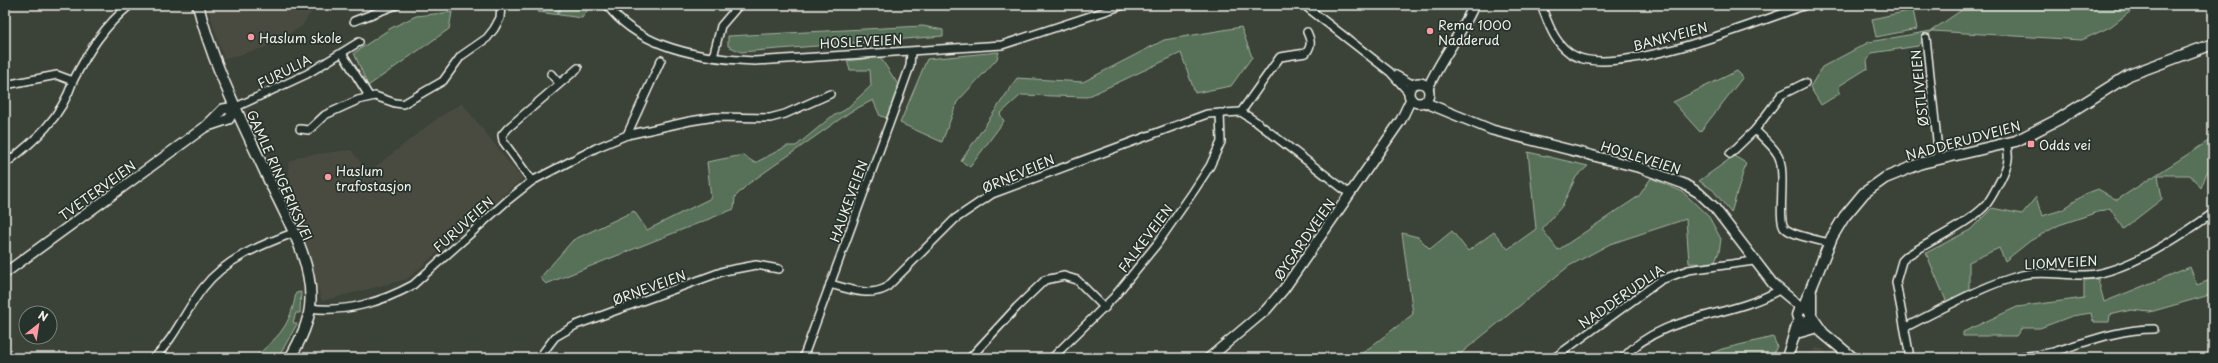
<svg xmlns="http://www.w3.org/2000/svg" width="2218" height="363" font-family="'Playpen Sans',sans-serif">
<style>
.built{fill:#494c40}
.green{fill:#567158;stroke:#a5b1a0}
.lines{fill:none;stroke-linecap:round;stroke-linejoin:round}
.stream{stroke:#8e9fa1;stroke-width:2.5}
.minor-casing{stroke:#f4f1e8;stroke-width:10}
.tertiary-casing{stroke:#f4f1e8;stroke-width:12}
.secondary-casing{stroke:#f4f1e8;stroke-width:13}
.minor{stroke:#26332d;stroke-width:7}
.tertiary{stroke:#26332d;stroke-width:9}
.secondary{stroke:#26332d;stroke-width:10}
.poi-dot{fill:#ff9aa2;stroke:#26332d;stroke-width:1.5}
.labels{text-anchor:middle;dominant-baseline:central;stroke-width:3.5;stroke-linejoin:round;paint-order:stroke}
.poi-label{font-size:13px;fill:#f4f1e8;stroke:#26332d;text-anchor:start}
.street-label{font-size:13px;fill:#f4f1e8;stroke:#26332d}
</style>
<rect width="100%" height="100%" fill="#3b4238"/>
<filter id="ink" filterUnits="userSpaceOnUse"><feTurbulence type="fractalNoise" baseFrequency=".025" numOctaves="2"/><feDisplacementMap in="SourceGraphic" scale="8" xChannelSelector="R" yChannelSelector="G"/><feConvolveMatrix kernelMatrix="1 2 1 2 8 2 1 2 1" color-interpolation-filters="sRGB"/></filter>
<g filter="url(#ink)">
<g class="built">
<polygon points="207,5 316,5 301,27 267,47 224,59"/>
<polygon points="462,103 522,179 407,279 322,301 290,204 291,188 288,163 300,156 351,150 362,164 371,170 439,117"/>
<polygon points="1817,348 1822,349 1834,358 1802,358"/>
</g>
<g class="green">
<polygon points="543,5 591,5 582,18 538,12"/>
<polygon points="1969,5 2139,5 2110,27 2082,40 1932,31 1918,46 1872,53 1867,61 1868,68 1839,86 1839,94 1821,105 1810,87 1822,67 1869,42 1931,31"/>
<polygon points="1913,10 1917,29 1876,37 1872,19"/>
<polygon points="452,12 449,29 368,86 354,53 391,28 416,16"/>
<polygon points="923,26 943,30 943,36 741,52 728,46 728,36"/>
<polygon points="1241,27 1252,57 1231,86 1195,93 1181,53 1087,97 1021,95 1000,114 1004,121 970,167 961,161 1017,78 1083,82 1164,40"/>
<polygon points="999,52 997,59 957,102 942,142 900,123 927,59"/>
<polygon points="880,57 899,86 888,118 880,116 873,100 850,112 748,184 735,197 734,209 546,284 540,278 573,240 634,211 647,230 711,198 707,162 743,155 755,163 787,146 796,146 831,117 845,110 871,86 870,70 850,70 847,61"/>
<polygon points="1737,71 1743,77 1700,132 1673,102"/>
<polygon points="2213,138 2213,169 2207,172 2201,188 2190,175 2158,175 2162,199 2123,229 2110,208 2059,225 2030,241 2005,261 1999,248 1969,262 1969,293 1947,303 1926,253 1970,230 1992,208 2022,214 2036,197 2042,216 2062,210 2085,194 2098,189 2117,200"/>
<polygon points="1528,152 1588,166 1576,177 1562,206 1542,229 1558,250 1639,196 1651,178 1683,192 1709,217 1721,239 1719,252 1714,264 1689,263 1686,219 1610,244 1569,266 1455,358 1356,358 1413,314 1402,233 1418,237 1430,249 1452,231 1468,251 1494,232 1508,249 1536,229"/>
<polygon points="1734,156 1746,163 1731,213 1713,190 1699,181"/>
<polygon points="2190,267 2197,285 2213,279 2213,294 2150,312 2131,310 2110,315 2109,322 2093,322 2091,313 2072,316 2040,328 2022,328 2016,336 1963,336 1963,332 2017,307 2084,298 2084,280 2098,279 2104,302"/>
<path d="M301,292L300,313H296L293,322L297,324L278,358H254C279,336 290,327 296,293Z"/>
<polygon points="1773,337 1777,346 1772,358 1700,358 1722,349"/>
</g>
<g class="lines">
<polyline class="stream" points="558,12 563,5"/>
<g class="minor-casing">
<g id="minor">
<path d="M607,5C639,49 705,59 755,61L1002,45L1124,5"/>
<polyline points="1304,5 1390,72 1409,93"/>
<path d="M1541,5C1549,25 1555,46 1575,56C1619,78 1759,21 1806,5"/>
<polyline points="354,21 396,5"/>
<polyline points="1926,38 1939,159"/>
<polyline points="342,53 369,96"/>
<polyline points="713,57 721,26 739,5"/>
<polyline points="551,74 559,83"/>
<polyline points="1396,75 1414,85"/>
<path d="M5,85L57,75L73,81C88,52 104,26 130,5"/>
<polyline points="236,107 307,74 359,42"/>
<path d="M1241,112L1280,57L1306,53C1312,45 1311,41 1307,32"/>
<polyline points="300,129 309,130 325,115 358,100 375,96 395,103 403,104 443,81 461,56 487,38 494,29 500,18 501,5"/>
<path d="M1755,130C1762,137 1773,146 1778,155C1787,172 1777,217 1784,227C1789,235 1819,240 1829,243"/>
<polyline points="627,135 661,60"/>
<polyline points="1730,154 1755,130 1781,95 1805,83"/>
<path d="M5,164C35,141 61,118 73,81"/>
<polyline points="532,181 503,141 502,135 508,128 578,68"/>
<path d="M830,284C849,289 868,297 886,288L955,219L992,194L1207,114L1241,112L1255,121L1350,194"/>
<path d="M310,308C345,313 382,302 413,285L508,200L532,181L596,148L627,135L690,121L715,117L770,118L785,114L830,94"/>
<path d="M1906,327C1942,309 1983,285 2022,275C2043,270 2065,276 2086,275C2126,273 2181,236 2213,213"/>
<path d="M1909,352L1896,282L1902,261L1907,256C1928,242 1969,223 1985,206C1992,198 1996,188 2001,179C2007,167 2011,157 2006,144"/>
<path d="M154,358C175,338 185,311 203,288C225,259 261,245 293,233"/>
<polyline points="539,358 555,337 576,325 724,271 756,265 779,269"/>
<polyline points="803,358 899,97 910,66 911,52"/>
<polyline points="970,358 1017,307 1045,280 1064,276 1077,280 1105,308"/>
<polyline points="1052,358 1114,297 1157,244 1193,192 1210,166 1221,142 1220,113"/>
<polyline points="1554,358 1661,280 1688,270 1754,261"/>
<path d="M1623,358C1663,313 1729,319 1779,290"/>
<path d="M2008,358C2023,356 2038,356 2053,352C2087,342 2118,329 2154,329"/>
</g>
</g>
<g class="tertiary-casing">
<g id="tertiary">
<circle cx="1419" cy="93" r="10"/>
<path d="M1428,88C1441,58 1461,35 1474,5"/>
<polyline points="1424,102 1492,130 1641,168 1684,184 1699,193 1714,207 1773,284 1802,308"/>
<polygon points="236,107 229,119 205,127 223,109"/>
<polyline points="5,273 205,127"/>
<polyline points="1209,358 1266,310 1284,289 1401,120 1411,99"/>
</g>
</g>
<g class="secondary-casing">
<g id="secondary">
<path d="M198,5C212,64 242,121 267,176C285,215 315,263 310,307C308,325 299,343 290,358"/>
<polyline points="1803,308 1832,237 1844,217 1864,193 1885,178 1922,163 2016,141 2059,119 2129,75 2213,44"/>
<polyline points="1809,310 1805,308 1799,310 1797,315 1800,321 1806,322 1811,318 1811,293"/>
<polyline points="1811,316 1823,333 1853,358"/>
<polyline points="1800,332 1814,328"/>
<polyline points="1787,358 1799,319"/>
</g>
</g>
<use href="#minor" class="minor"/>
<use href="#tertiary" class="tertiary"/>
<use href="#secondary" class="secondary"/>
</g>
</g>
<g class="poi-dot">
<circle cx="1430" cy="31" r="4"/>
<circle cx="251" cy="37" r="4"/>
<rect x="2027" y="140" width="8" height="8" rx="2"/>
<circle cx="328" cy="177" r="4"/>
</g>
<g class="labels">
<g class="poi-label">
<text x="1438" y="24">Rema 1000<tspan x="1438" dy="15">Nadderud</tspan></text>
<text x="259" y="37">Haslum skole</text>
<text x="2039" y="144">Odds vei</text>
<text x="336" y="170">Haslum<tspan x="336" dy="15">trafostasjon</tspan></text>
</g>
<g class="street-label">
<text transform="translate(1670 36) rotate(-15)">BANKVEIEN</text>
<text transform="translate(861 41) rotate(-3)">HOSLEVEIEN</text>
<text transform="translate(284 71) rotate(-27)">FURULIA</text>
<text transform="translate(1919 88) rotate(-96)">ØSTLIVEIEN</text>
<text transform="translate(1963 140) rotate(-15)">NADDERUDVEIEN</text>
<text transform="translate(1641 157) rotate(17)">HOSLEVEIEN</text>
<text transform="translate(1018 173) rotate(-23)">ØRNEVEIEN</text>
<text transform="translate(280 175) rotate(66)">GAMLE RINGERIKSVEI</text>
<text transform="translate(97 190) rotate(-36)">TVETERVEIEN</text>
<text transform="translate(848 201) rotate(-70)">HAUKEVEIEN</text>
<text transform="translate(463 224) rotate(-42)">FURUVEIEN</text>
<text transform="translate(1145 238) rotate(-53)">FALKEVEIEN</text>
<text transform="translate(1304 239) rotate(-55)">ØYGARDVEIEN</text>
<text transform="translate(2061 262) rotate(-3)">LIOMVEIEN</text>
<text transform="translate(649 287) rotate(-20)">ØRNEVEIEN</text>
<text transform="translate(1621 296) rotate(-35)">NADDERUDLIA</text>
</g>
</g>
<rect width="2218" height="363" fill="none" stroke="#26332d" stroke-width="20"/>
<rect x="10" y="10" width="2198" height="343" fill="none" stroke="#f4f1e8" stroke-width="1.5" filter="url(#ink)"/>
<g transform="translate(38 325) rotate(30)"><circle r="19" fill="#26332d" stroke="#787f78"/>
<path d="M0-3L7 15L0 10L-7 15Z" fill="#ff9aa2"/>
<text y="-6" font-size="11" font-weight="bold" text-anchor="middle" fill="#f4f1e8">N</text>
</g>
</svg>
